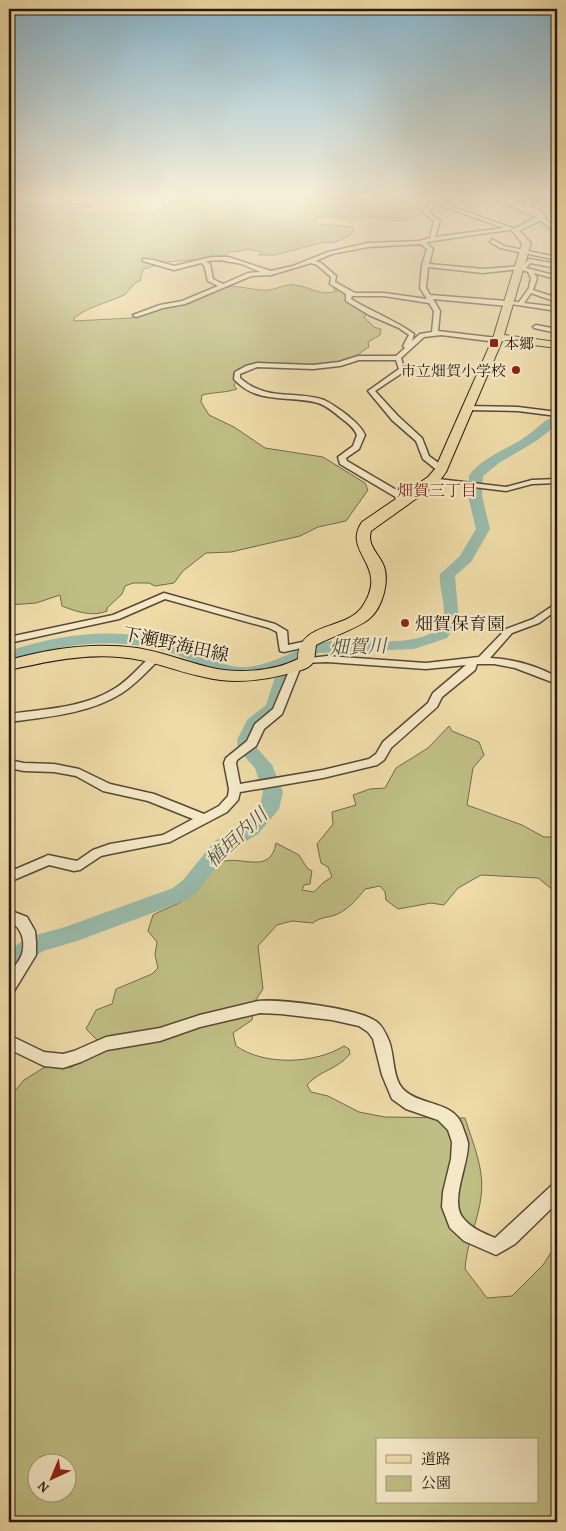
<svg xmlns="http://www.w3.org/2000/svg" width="566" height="1531" font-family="'Gentium Book Plus','Noto Serif JP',serif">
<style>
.green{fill:#bfbe84;stroke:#726b4a;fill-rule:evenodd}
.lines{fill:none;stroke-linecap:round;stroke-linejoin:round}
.river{fill:#99bbab;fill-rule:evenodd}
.street-casing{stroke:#574936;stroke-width:3}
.primary-casing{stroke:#251810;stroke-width:2}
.street{fill:#f4e8c6;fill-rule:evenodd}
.primary{fill:#eedba8;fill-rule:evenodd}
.poi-dot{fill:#8f2418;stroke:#f4e8c6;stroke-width:2}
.labels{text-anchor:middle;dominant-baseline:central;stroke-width:4.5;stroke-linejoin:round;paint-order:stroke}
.far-poi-label{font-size:15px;fill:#251810;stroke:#f4e8c6;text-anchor:start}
.far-neighbourhood-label{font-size:16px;fill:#7a1f14;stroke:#f4e8c6}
.poi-label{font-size:18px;fill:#251810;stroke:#f4e8c6;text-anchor:start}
.street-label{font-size:18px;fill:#251810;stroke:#f4e8c6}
.water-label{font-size:19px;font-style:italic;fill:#4e5146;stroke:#f4e8c6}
</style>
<rect width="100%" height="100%" fill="#eedba8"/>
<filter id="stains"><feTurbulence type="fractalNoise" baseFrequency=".004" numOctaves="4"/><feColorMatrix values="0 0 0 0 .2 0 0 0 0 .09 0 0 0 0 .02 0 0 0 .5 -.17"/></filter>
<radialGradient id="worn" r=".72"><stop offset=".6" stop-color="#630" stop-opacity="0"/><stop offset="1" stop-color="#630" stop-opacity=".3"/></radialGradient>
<g class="green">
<path d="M9,196H57L60,199L59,203L94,205L73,211L71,214H154L171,202L161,196H192L202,201L213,203L219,196H432L433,201H430C405,243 378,202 351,223C344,216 322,215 314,220L318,224L353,227L354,230L349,236L336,242L320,243L275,255H259L262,252L247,249L241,251L229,252L224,257L167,262L143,269L140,281C130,284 131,292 122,296C106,303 88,307 74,318V321L131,318L217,291C231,281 250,291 267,290C276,290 284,284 293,285C310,286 320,297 337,291L333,289L335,287L369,310L364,317L374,327L381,329L380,335L368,342L369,347C362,350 357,357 350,360C319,371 281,366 248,366L238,369L233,374L236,381L234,386L237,389C225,393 214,392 202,395L201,402L209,415L234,427L265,448L323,457L365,483L368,490L346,521L318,527L300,536L231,552L206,553L183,571L174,583L155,586L149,583H133L125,586L122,594L107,608V611C93,617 77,612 62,606L60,595L36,603L9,605Z"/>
<path d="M449,726L452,731L479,742L484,755L473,768L467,805L522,825L544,837H557V893L538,878L481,875L458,888L444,905L431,903L398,909L386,900L385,892L380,886L365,889C358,898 347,911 335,915C326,918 321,917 313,923L292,921L277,925L258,946L263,989L255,1001L252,1020L233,1033L236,1046C265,1066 315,1064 344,1046L349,1049L350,1054C337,1070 320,1070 307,1085L311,1092L328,1096L359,1112L385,1117L465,1118C473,1144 485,1170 481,1197C478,1222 467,1241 465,1269L487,1298L512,1296L543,1265L557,1243V1522H9V1098L24,1080L48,1065L70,1068L105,1048L86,1029L96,1010L112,1004L116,989L152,974L158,968L155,955L157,942L148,931L153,915C165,908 183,904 193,893C203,884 210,863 225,861C244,857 271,874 276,843L299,855L307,868L312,871L310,884L304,885L302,890L314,892L324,882L332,877L328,867L321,863L317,844L333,824L332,812L356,805L353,795L370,789L385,788L396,768L428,748ZM377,1440H537V1502H377ZM38,1464H68V1494H38Z"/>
</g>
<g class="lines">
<g class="river">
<path d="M477,196C508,196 533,214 557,231V238L517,211Z"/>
<path d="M557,416V425L536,441L499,463L483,476L482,496L490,529L471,562L455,576L459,620L447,638L414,649L319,653L297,664L283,707L276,716L260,727L255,740L256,747L272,765L283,792L279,809L258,834L229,851L197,892L187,900L77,941L43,951L24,963L17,979L9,982V950L29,937L65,927L173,888L183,880L215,841L244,824L260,806L263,792L255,768L238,749L237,740L247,720L266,705L277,671C215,688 203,657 149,647C116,641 82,642 49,650C36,653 23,659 9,662V651C64,632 124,626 180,645C200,652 219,666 240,667C275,668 300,642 334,641C359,640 424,648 440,626C450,613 438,589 440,574L460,556L476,529L468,496L469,475C484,456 509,449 528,435C538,428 544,419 557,416Z"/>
</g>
<g class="street-casing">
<g id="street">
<path d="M432,196H436V201L515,229L426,242L433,249L429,264L483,269L522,266L529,259L557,264V268L530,263L526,268L557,276V279L554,281L552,278L534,273L537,278L533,290L557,298V302L531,293L524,303L557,307V311L511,304L508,306L433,299L440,311L438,331L497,338L500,340L497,342L441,335L424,337L401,358L405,371L375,391L398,416L422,438L429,456L444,467V471H438L423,459L416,441L392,420L368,391L399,369L396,360H359L340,366L313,369L257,367L240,374V378C267,402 294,390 324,400C333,404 340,410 347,415C354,421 361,426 365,435L359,449L346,458L347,461L410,498V502H404L340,464L338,457L353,446L357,435C354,428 348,423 341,418C334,412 327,406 318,403C289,395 257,405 234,379L235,372L246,366L257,363L313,365L339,362L358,356H396L405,348L403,346L409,335L399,328L369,315L346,301V294L330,284L331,277L317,265L311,263L271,275L251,276L185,304L163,308L136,317L133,315L160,305L182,301L218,286L208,281L204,265L201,263L174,270L143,261V259L153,260L174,266L212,257H228L271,271L293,266L328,252L368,243L419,241L430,238L434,221L423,212L432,203ZM436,204L504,228L435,237L440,221L428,212ZM421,244L427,249L422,265L420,288L427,299L384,293H355L335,282L336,276L321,263L315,261L332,254L368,247ZM220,260L242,264L260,272L248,273L223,284L213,279L210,264L206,261ZM428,267L483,273L519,269L528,272L531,278L529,288L519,302L430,295L426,288ZM352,296H384L429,303L434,311L432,332L420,334L412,341L414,334C395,320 372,312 351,299Z"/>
<path d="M519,196H524C532,204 538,207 548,202L540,196H545L554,202L532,212L530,210L536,207L527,205Z"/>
<polygon points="540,218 544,218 557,229 557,232 540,220"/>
<polygon points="492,239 504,246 556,257 553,259 500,248 490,242"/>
<polygon points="536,325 557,329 557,333 534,328 533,327"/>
<polygon points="465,406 518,407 557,412 557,416 518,411 468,410 465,410"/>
<polygon points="430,478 506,487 532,480 557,479 557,483 532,484 506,491 433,482 429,480"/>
<polygon points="164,593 275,624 287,631 288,645 307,641 312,644 310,646 284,652 280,651 277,632 269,628 165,599 119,619 9,643 9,637 113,615"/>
<path d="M557,603V610L539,623L512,633L490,658C513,659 537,666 557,677V684L515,668L494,664H477L475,670L442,697L437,707L391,748L384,760L377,765L323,778L240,792L238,800L227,812L170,842L110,854L101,856L80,870L74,871L49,865L9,882V872L44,857L48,855L77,861L93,850L110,844L163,835L193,819L148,801L103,791L76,776L54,772L24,771L9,768V760L24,763L54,764L79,769L110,784L154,794L204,814L219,806L228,796L229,789L224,763L226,758L247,741L255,724L273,709L292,664L296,663L301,666L282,714L264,729L256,746L237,760L236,763L240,784L323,770L369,759L376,754L383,742L428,703L433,693L466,665L426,669L327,662L302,663L301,661L302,659L327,656L426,663L479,657L506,629L533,619Z"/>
<path d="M156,654L160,655L161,657L160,659C147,671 136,684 122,693C89,714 46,717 9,722V714C44,709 83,708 114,689C129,680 140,666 152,655Z"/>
<path d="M9,910L27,917L35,931L36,942V955L14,991L9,993C9,987 7,979 10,974C13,967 20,961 22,954C26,940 21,927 9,921Z"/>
<path d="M258,1001C281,999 359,1008 377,1022C383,1027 386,1034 389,1041C395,1057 392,1080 405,1091C422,1106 453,1101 462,1125C464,1131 467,1138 468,1143C469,1164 449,1201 463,1218C471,1228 483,1233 495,1238L551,1186L557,1184V1203L515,1244L496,1255L464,1241L450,1228L442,1207L443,1192L451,1159L452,1142L448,1130L438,1120L406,1109L392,1099L382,1075L373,1039L368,1032L359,1026L332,1020L281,1014L260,1013L200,1027L160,1041L107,1050L81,1062L63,1068L44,1066L13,1051L9,1052V1037L11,1036L44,1052L63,1054L74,1051L106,1037L160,1028L200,1015Z"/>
</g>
</g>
<g class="primary-casing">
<path id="primary" d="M486,196C505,196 533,204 547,217L520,231L531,243L504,335L557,342V348L502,341L446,472L438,483L371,531C367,544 376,551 382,562C391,578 383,608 369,619C356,629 331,637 316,645L314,661C309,670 297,671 287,674C260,681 232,684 204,677C174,671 150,659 119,657C80,654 46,662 9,670V660C51,648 94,642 137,648C162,652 184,661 208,667C235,674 273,672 298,659C298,621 345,631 362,607C391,565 341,553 362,522L428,477L435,469L493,338L522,243L511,230L536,217Z"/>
</g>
<use href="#street" class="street"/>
<use href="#primary" class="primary"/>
</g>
<linearGradient id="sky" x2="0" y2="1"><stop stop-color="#88b7d0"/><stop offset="0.48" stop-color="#f7efd8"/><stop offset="1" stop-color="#f7efd8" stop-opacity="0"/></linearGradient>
<rect width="566" height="410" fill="url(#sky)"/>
<g class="poi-dot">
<rect x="489" y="338" width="10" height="10" rx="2.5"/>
<circle cx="516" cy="370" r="5"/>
<circle cx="405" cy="623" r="5"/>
</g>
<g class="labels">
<g class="far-poi-label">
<text x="504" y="343">本郷</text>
<text x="506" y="370" text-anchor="end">市立畑賀小学校</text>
</g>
<g class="far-neighbourhood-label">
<text x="437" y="490">畑賀三丁目</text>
</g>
<g class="poi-label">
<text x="415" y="623">畑賀保育園</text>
</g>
<g class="street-label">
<text transform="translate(176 644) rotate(12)">下瀬野海田線</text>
</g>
<g class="water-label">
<text transform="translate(358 646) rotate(-2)">畑賀川</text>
<text transform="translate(236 837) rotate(-43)">植垣内川</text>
</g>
</g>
<rect width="566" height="1531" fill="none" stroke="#eedba8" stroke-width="30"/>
<rect x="10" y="10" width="546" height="1511" fill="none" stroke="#251810" stroke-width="2.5"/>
<rect x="15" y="15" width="536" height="1501" fill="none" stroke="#251810"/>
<rect x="376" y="1438" width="162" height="65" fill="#f4e8c6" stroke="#a1957d"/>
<rect x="386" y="1455" width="25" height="8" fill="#eedba8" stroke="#a1957d"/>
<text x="421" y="1464" font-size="15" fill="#251810">道路</text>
<rect x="386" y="1476" width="25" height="15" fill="#bfbe84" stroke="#a1957d"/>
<text x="421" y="1488" font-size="15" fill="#251810">公園</text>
<g transform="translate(52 1478) rotate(224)"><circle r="24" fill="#f4e8c6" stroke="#a1957d"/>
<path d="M0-4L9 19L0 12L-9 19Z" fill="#8f2418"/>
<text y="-8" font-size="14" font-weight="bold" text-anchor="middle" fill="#251810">N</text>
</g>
<rect width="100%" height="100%" filter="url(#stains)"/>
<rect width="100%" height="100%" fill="url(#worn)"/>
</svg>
